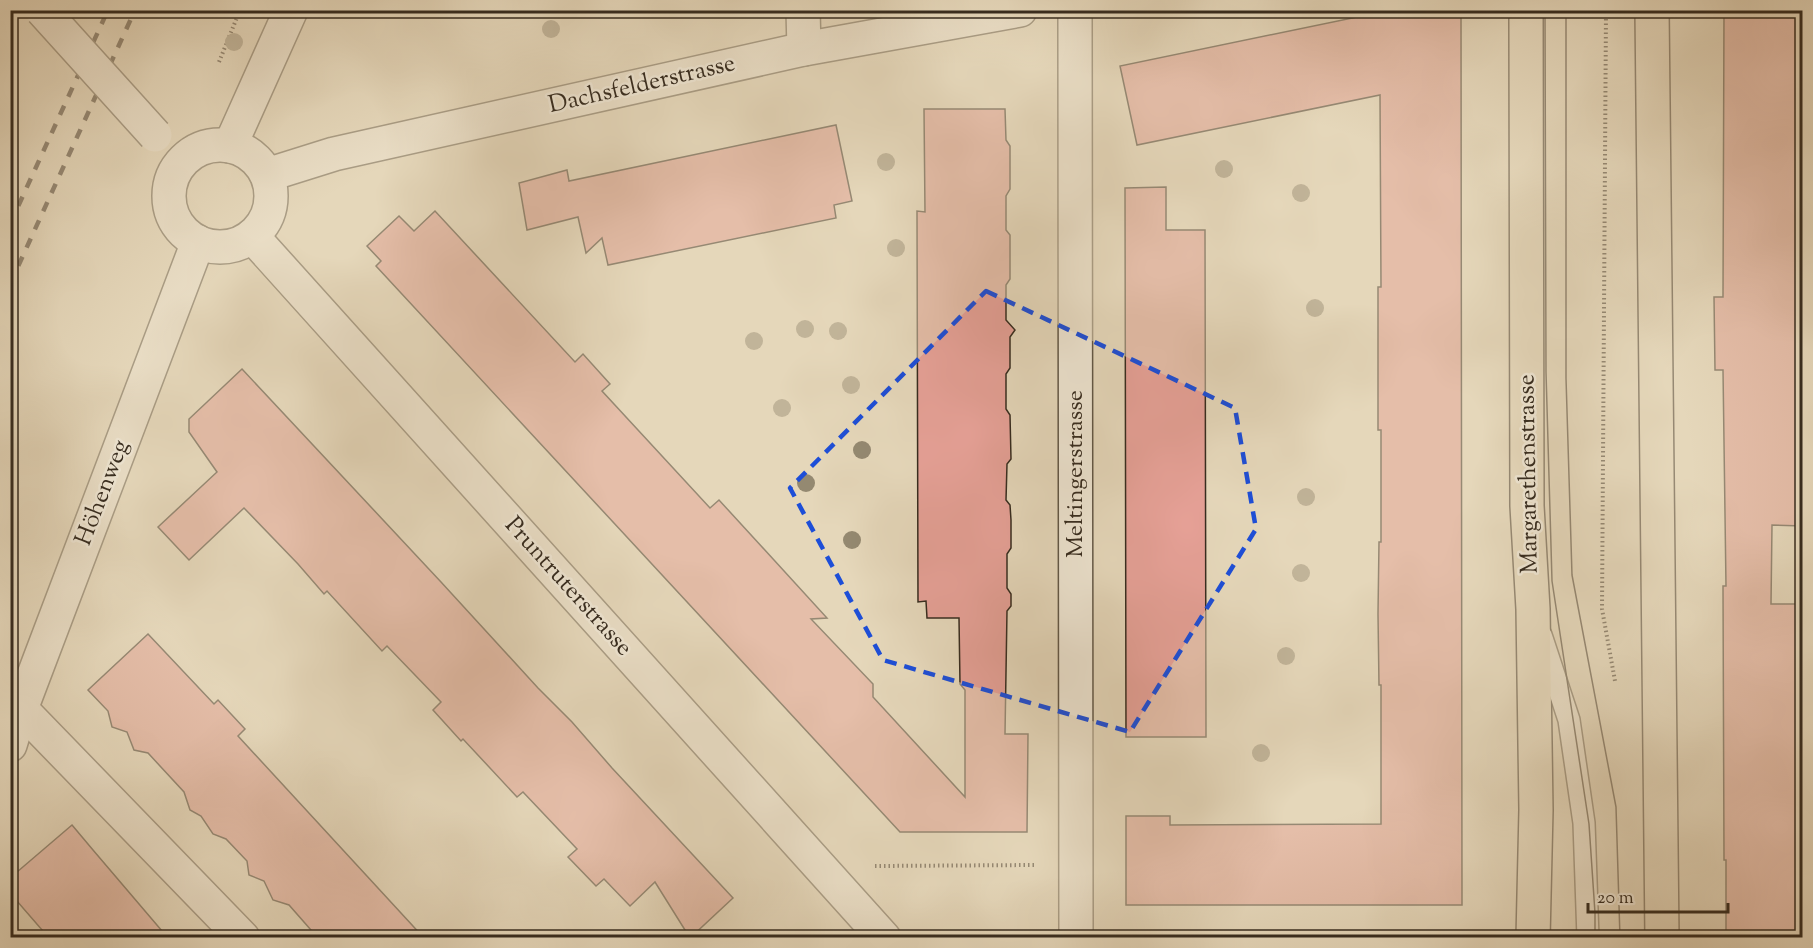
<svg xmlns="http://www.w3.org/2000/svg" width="1813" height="948" font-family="'Sorts Mill Goudy',serif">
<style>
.building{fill:#e5a096;stroke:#372c1f;stroke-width:1.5}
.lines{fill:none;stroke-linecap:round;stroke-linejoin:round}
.service-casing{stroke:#625746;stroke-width:24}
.minor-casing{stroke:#625746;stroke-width:36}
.primary-casing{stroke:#372c1f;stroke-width:36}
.path{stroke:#372c1f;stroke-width:4;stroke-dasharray:1.5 3;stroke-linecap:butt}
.service{stroke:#eee5d2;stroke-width:21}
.minor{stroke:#eee5d2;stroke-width:33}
.primary{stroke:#e5d7ba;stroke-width:33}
.tram{stroke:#372c1f;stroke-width:1.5}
.rail{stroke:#372c1f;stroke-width:4.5;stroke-dasharray:10 10;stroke-linecap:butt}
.minor-bridge-casing{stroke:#625746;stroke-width:36;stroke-linecap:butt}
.minor-bridge{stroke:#eee5d2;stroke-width:33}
.tree{fill:#948971}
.marked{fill:none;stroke:#1d4ed8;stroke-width:4.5;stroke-dasharray:12 8;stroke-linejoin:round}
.labels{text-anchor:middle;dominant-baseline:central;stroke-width:5;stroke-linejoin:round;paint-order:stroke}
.street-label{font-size:24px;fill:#372c1f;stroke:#eee5d2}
</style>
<rect width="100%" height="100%" fill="#e5d7ba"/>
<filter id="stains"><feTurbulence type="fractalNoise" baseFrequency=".00333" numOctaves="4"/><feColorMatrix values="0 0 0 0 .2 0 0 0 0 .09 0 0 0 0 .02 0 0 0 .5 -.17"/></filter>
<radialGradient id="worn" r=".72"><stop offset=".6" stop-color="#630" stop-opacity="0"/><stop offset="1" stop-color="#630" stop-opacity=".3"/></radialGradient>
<g class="building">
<polygon points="1391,10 1461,10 1462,905 1126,905 1126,816 1170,816 1170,825 1381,824 1381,685 1379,685 1378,614 1379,542 1381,542 1381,430 1378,430 1378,287 1381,287 1380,95 1137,145 1120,66"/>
<polygon points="1724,10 1803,10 1803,526 1772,525 1771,604 1803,604 1803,932 1726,932 1726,860 1724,860 1723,586 1726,586 1723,370 1715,370 1714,297 1723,297"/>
<polygon points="924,109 1005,109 1006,140 1010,146 1010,189 1006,196 1006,230 1010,235 1010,279 1006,285 1006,320 1015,330 1010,337 1010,368 1006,374 1006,409 1010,415 1011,459 1007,464 1006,500 1010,505 1011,520 1011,548 1007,554 1007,588 1011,594 1011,606 1007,611 1005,734 1028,734 1027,832 900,832 376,266 381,261 367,246 399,216 414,231 435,211 575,362 583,354 610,384 602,391 710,508 719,500 827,618 811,619 873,684 873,697 965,797 965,690 960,684 959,618 927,618 926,601 918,602 917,211 925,212"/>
<polygon points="836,125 852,201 834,205 836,218 608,265 602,238 586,253 578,217 527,230 519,183 567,170 569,181"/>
<polygon points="1166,187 1166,230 1205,230 1206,737 1126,737 1125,188"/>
<polygon points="242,369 441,582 538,688 572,722 612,768 733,898 690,938 655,882 630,906 604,879 596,886 568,857 577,849 523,792 517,797 463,739 461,741 433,710 441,702 387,646 382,651 327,591 324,594 298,564 244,508 189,560 158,527 217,472 189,432 189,419"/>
<polygon points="148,634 214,704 218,700 245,729 238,736 424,938 318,938 289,905 273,900 264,881 249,875 247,861 226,839 213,834 201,816 190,810 184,792 148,753 134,750 127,732 112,727 108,711 88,690"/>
<polygon points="72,825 93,850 168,938 49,938 10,893 10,878"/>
</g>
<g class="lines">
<g class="service-casing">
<polyline id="service" points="1541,635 1569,720 1584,823 1588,938"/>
</g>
<g class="minor-casing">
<g id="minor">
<polyline points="803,10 804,49"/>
<polyline points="1075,10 1076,938"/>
<circle cx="220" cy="196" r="51"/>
<polyline points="230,146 291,10"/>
<polyline points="267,175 334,154 804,49 1020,10"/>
<polyline points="252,236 884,938"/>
<polyline points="21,709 243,938"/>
<polyline points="10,745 21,709 198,242"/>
</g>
</g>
<g class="primary-casing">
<g id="primary">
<polyline points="1526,10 1527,506 1533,609 1536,810 1533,938"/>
<polyline points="1652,10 1662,938"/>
</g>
</g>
<g class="path">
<polyline points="1606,10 1602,609 1615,681"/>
<polyline points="219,62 240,10"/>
<polyline points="875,866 1035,865"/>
</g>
<use href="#service" class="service"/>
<use href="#minor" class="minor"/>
<use href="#primary" class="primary"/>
<g class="tram">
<polyline points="1545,10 1546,372 1552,581 1589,824 1595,913 1595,938"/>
<polyline points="1566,10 1566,378 1572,575 1616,807 1620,938"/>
</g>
<g class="rail">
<polyline points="10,224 108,10"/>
<polyline points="10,284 135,10"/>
</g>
<g class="minor-bridge-casing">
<polyline id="minor-bridge" points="42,10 155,135"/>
</g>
<use href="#minor-bridge" class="minor-bridge"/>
</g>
<g class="tree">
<circle cx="551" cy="29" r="9"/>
<circle cx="234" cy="42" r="9"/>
<circle cx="886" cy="162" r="9"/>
<circle cx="1224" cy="169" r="9"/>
<circle cx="1301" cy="193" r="9"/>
<circle cx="896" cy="248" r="9"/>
<circle cx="1315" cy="308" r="9"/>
<circle cx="805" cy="329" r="9"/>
<circle cx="838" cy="331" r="9"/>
<circle cx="754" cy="341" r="9"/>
<circle cx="851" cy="385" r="9"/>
<circle cx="782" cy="408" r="9"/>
<circle cx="862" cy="450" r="9"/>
<circle cx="806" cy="483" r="9"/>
<circle cx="1306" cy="497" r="9"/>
<circle cx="852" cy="540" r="9"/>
<circle cx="1301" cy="573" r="9"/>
<circle cx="1286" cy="656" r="9"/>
<circle cx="1261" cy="753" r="9"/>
</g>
<path d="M0 0H1813V948H0ZM986,291L1235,408L1256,529L1130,732L883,660L790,488Z" fill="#e5d7ba" fill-opacity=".55" fill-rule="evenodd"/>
<path class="marked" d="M986,291L1235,408L1256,529L1130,732L883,660L790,488Z"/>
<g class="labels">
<g class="street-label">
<text transform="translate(642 85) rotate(-13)">Dachsfelderstrasse</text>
<text transform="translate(1076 474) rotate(-90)">Meltingerstrasse</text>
<text transform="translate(1529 474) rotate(-91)">Margarethenstrasse</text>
<text transform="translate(103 493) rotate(-69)">Höhenweg</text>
<text transform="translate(568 587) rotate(48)">Pruntruterstrasse</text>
</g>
</g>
<rect width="1813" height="948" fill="none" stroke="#e5d7ba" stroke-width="36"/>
<rect x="12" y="12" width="1789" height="924" fill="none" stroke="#372c1f" stroke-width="3"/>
<rect x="18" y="18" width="1777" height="912" fill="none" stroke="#372c1f" stroke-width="1.5"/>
<path d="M1588 903v9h140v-9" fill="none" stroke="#372c1f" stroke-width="3"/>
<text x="1597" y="903" font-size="18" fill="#372c1f" stroke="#eee5d2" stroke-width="4.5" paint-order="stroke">20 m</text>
<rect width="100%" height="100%" filter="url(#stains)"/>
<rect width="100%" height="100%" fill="url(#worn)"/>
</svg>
